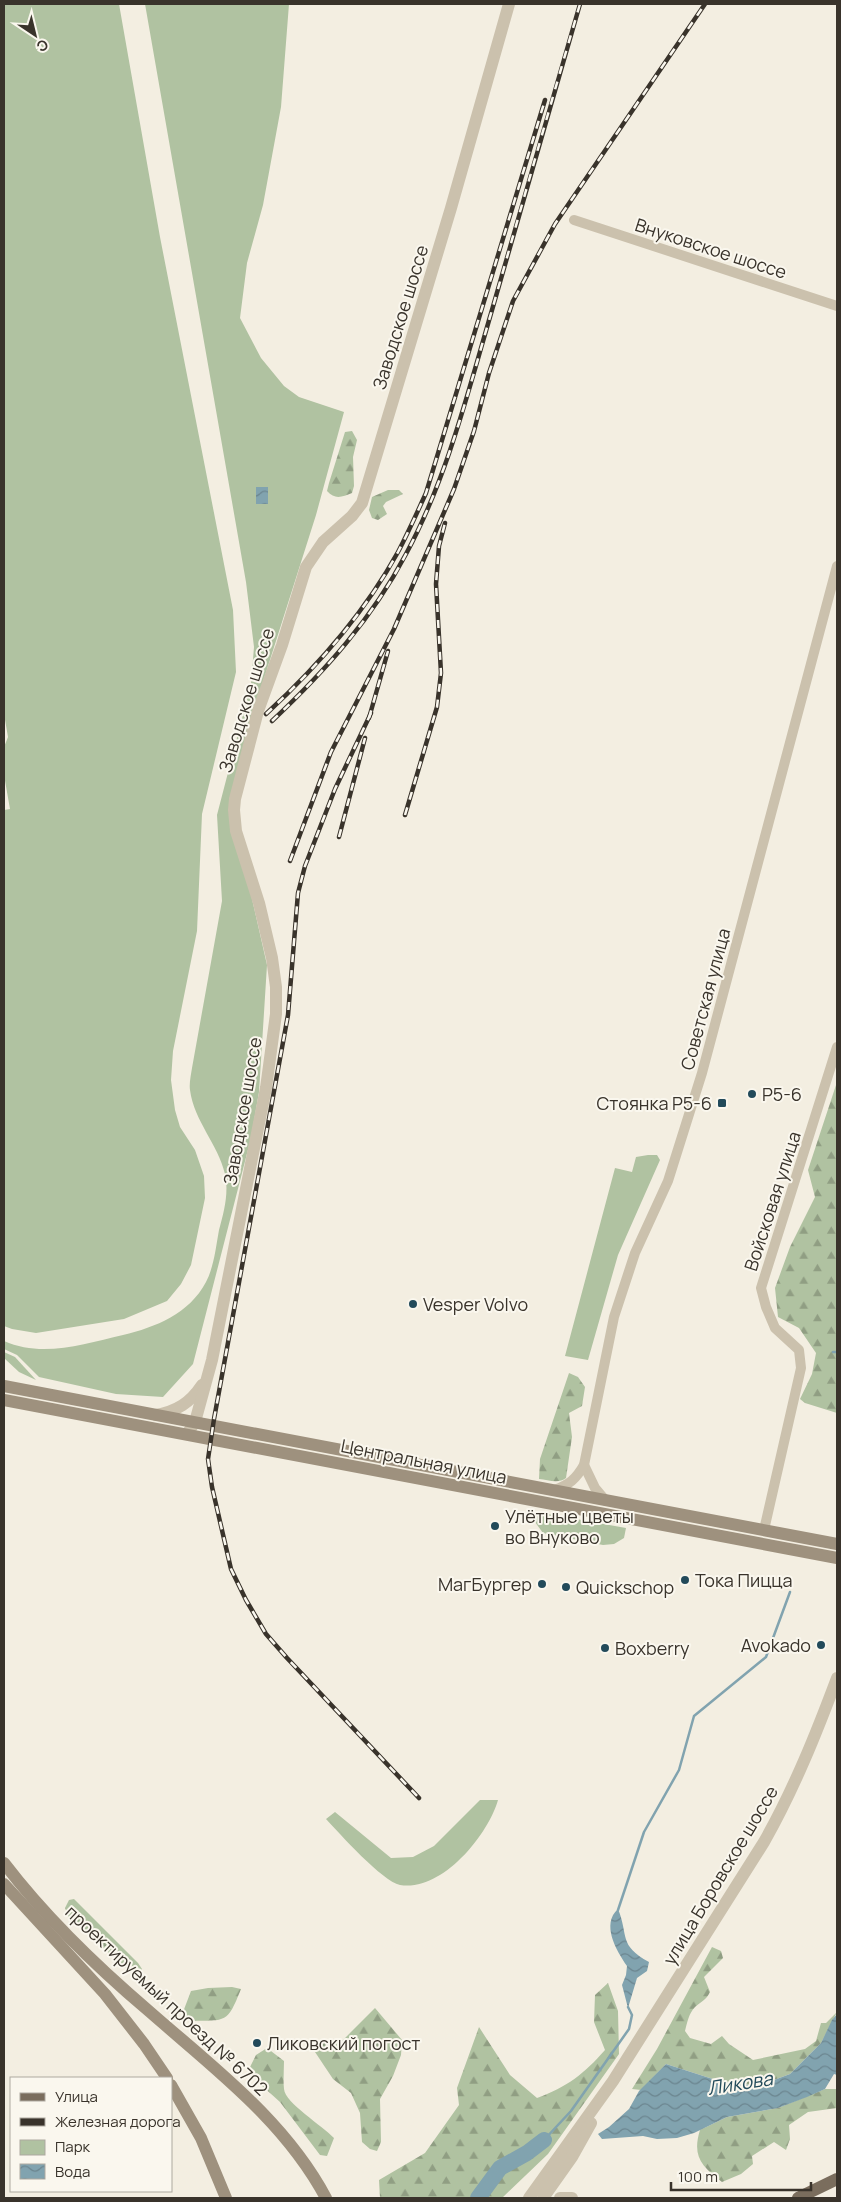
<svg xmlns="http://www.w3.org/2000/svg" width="841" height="2202" font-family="Manrope,sans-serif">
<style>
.green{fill:#b0c2a1}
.forest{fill:url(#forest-firs)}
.water{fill:url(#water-waves)}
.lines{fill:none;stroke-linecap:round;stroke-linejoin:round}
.stream{stroke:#81a3af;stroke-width:2.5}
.river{stroke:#81a3af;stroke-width:16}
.minor{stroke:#cbc1ad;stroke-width:10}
.tertiary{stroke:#cbc1ad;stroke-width:12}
.secondary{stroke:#9e917e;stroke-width:12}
.primary{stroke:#7a6d5d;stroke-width:12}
.rail-casing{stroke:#39332b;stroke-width:4.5}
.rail{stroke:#faf7ee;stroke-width:2.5;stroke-dasharray:8;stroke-linecap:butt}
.poi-dot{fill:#224a5a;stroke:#faf7ee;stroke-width:2}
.labels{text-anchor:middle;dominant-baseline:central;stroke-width:4;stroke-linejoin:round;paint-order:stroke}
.street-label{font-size:18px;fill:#39332b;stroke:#faf7ee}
.poi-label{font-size:18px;fill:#39332b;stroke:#faf7ee;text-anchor:start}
.water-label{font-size:19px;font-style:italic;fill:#224a5a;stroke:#faf7ee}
</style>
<defs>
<pattern id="forest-firs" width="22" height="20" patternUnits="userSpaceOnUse" patternTransform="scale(1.25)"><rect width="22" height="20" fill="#b0c2a1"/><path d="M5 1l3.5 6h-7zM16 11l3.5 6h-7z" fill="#909e83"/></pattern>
<pattern id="water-waves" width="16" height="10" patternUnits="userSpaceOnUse" patternTransform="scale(1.25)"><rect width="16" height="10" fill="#81a3af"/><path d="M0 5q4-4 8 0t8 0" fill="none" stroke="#6b858f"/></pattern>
</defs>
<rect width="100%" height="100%" fill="#f3eee1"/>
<g class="green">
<polygon points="4,4 119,4 160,237 233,610 236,672 202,814 197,931 173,1051 171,1080 175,1110 180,1127 195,1150 204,1176 205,1198 191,1265 181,1284 167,1301 124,1319 36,1333 12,1329 4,1326 4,810 10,809 4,775 4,747 8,737 4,714"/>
<path d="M145,4H289L281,107L263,205L247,263L240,318L261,358L284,386L299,397L344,412L316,515L255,707L231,806L267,965L259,1092L251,1138L193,1364L163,1397L116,1394L39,1377L17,1355L4,1349V1341C42,1358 84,1344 123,1335C156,1327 189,1314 206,1282C214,1267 216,1246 219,1230C224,1212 229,1193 225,1174C218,1144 194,1121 190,1090C189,1083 191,1075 192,1068L222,901L217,815L251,684L254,647L246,582Z"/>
<polygon points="648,1155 657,1155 660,1160 618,1255 588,1360 565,1356 615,1168 632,1172 636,1157"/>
<polygon points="4,1352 15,1357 36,1380 19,1372 4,1358"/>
<polygon points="537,1512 626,1528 624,1538 614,1544 603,1545 543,1533 535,1522"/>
<path d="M480,1800H498C488,1835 442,1892 400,1885C382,1881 340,1834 326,1819L335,1812L391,1858L413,1857L434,1846Z"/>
</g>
<g class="forest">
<path d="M352,431L357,440L353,457L354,486L352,493C342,497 335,500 327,491L329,483L345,432Z"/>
<polygon points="388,490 399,490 403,494 386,502 383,506 387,514 378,520 372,518 369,510 372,497"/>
<polygon points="837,1082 837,1413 805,1403 800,1399 812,1374 816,1353 799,1328 778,1317 775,1288 790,1247 815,1197 808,1170"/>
<path d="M569,1373L578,1377L585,1387L582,1406L569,1413L572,1437L566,1478C559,1484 548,1480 539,1479L540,1459Z"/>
<polygon points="74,1899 138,1963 142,1969 139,1976 135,1977 68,1916 65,1908 69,1900"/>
<path d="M712,1947L721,1951L723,1958L704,1977L710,1992C706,2000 702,2001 695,2007C689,2013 687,2023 685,2031L690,2038L711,2044L722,2036L729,2044L753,2060L805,2049L816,2041L821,2023H826L837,2012L821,2043L790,2074L758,2086L719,2081L666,2064L641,2090L632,2089L657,2049Z"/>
<path d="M608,1983L618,2011L619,2054L548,2154L502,2198H380L379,2180L425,2153L459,2105L457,2088L479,2027L510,2075L537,2098C567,2087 584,2074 605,2050L594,2022L595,1995Z"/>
<path d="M232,1987L241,1989C227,2024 227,2020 191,2021L183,2012L191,1991L208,1988Z"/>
<polygon points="375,2008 402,2040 401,2055 393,2076 380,2099 381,2142 377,2151 370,2149 362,2142 360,2113 351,2093 333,2079 311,2046 321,2040 340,2043"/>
<path d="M267,2048L284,2061C284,2070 283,2080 284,2089C285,2103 323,2126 334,2138L327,2156L320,2155L280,2102L260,2084L250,2067L256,2055Z"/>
<path d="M825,2089H837V2108L808,2112L789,2125L790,2139L786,2150L774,2142L752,2156L753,2164L741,2174L722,2182C701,2166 692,2156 700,2130L727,2117L778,2108Z"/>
</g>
<g class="water">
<rect x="256" y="487" width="12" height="17"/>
<path d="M618,1909C629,1936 618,1945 649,1962L647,1971L637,1978L628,2008L622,1985L626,1975L627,1966C616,1950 601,1924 618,1909Z"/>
<polygon points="837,2014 837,2075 834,2074 825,2089 807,2097 778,2108 727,2117 694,2133 677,2138 657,2139 643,2136 602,2139 598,2134 609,2127 629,2109 639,2091 666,2064 719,2081 758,2086 790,2074 821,2043 832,2020"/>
</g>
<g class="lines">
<g class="stream">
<polyline points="833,1352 837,1352"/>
<polyline points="618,1910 644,1832 679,1770 694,1716 766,1657 790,1592"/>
<polyline points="544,2140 571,2111 629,2029 632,2015 628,2007"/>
</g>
<polyline class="river" points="478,2198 500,2168 527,2153 544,2140"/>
<g class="minor">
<polyline points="574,220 837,306"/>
<polyline points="584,1465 595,1488 606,1501"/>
<path d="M554,1490C569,1485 576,1479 584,1465L614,1317L635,1253L668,1181L702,1073L837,566"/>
<polyline points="764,1530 801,1368 799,1350 775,1328 766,1307 761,1288 837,1047"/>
</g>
<g class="tertiary">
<path d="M156,1415C177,1411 190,1403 202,1385"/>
<polyline points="189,1431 195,1422 212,1360 266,1088 276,1014 276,987 272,958 259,903 236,831 234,810 235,799 258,711 282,645 306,567 323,542 352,516 362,503 451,208 509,4"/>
<path d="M529,2198L613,2081L764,1842C794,1789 816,1734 837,1678"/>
<polyline points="543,2198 572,2157 591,2123"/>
<polyline points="560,2198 572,2198"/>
</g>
<g class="secondary">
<polyline points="4,1386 837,1544"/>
<polyline points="4,1400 837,1558"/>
<path d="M4,1863C46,1918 97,1967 150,2012C215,2069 285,2121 326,2198"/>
<polyline points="4,1884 105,1994 144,2044 167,2078"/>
<polyline points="171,2085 201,2138 226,2198"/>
</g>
<polyline class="primary" points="798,2198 837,2179"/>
<g class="rail-casing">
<g id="rail">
<polyline points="371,713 335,789 305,866 298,893 288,1015 214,1419 208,1459 212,1487 231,1569 246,1600 266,1634 287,1658 419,1798"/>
<path d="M266,714C318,666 364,614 398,552C408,533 417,513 426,493L545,100"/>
<polyline points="369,718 388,651"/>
<path d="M272,721C325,671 372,619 406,554C447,478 468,392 492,310C521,208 550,106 580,4"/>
<polyline points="405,815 437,707 441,673 436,584 439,546 445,523"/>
<polyline points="339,837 365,738"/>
<polyline points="290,861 331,752 394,629 454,489 474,431 489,373 513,301 555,224 705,4"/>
</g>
</g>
<use href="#rail" class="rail"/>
</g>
<g class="poi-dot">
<circle cx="752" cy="1094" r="5"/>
<rect x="717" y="1098" width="10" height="10" rx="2.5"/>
<circle cx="413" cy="1304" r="5"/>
<circle cx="495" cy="1526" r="5"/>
<circle cx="685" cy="1580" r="5"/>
<circle cx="542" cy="1584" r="5"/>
<circle cx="566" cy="1587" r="5"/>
<circle cx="821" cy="1645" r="5"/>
<circle cx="605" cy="1648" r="5"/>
<circle cx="257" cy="2043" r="5"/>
</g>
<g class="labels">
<g class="street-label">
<text transform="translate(711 248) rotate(18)">Внуковское шоссе</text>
<text transform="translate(400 317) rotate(-73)">Заводское шоссе</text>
<text transform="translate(246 700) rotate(-73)">Заводское шоссе</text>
<text transform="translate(705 999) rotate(-75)">Советская улица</text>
<text transform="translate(242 1111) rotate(-80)">Заводское шоссе</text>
<text transform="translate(772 1201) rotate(-72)">Войсковая улица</text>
<text transform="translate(424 1461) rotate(11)">Центральная улица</text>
<text transform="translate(720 1875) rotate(-59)">улица Боровское шоссе</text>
<text transform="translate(167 2000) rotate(43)">проектируемый проезд № 6702</text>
</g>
<g class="poi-label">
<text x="762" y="1094">Р5-6</text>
<text x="712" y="1103" text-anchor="end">Стоянка Р5-6</text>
<text x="423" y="1304">Vesper Volvo</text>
<text x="505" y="1516">Улётные цветы<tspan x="505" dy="21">во Внуково</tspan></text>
<text x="695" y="1580">Тока Пицца</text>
<text x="532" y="1584" text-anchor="end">МагБургер</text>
<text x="576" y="1587">Quickschop</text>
<text x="811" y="1645" text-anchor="end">Avokado</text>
<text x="615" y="1648">Boxberry</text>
<text x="267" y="2043">Ликовский погост</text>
</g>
<g class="water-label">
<text transform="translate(740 2083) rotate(-9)">Ликова</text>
</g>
</g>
<rect width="841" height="2202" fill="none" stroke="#39332b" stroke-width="10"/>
<rect x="10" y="2077" width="162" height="115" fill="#faf7ee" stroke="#ada9a0"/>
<rect x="20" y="2093" width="25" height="8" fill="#7a6d5d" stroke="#ada9a0"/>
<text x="55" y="2102" font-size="15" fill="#39332b">Улица</text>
<rect x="20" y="2118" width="25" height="8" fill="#39332b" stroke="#ada9a0"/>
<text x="55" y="2127" font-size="15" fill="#39332b">Железная дорога</text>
<rect x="20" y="2140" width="25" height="15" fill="#b0c2a1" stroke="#ada9a0"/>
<text x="55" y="2152" font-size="15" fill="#39332b">Парк</text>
<rect x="20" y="2164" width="25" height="15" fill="url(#water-waves)" stroke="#ada9a0"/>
<text x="55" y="2177" font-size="15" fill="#39332b">Вода</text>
<g transform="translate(35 35) rotate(145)" stroke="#faf7ee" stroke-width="4" paint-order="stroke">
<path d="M0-4L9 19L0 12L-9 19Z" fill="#39332b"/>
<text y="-8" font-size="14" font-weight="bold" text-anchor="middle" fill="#39332b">С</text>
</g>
<path d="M671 2182v8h140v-8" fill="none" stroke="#39332b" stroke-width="2.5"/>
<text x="678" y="2182" font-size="15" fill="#39332b" stroke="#faf7ee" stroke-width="4" paint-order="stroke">100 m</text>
</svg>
